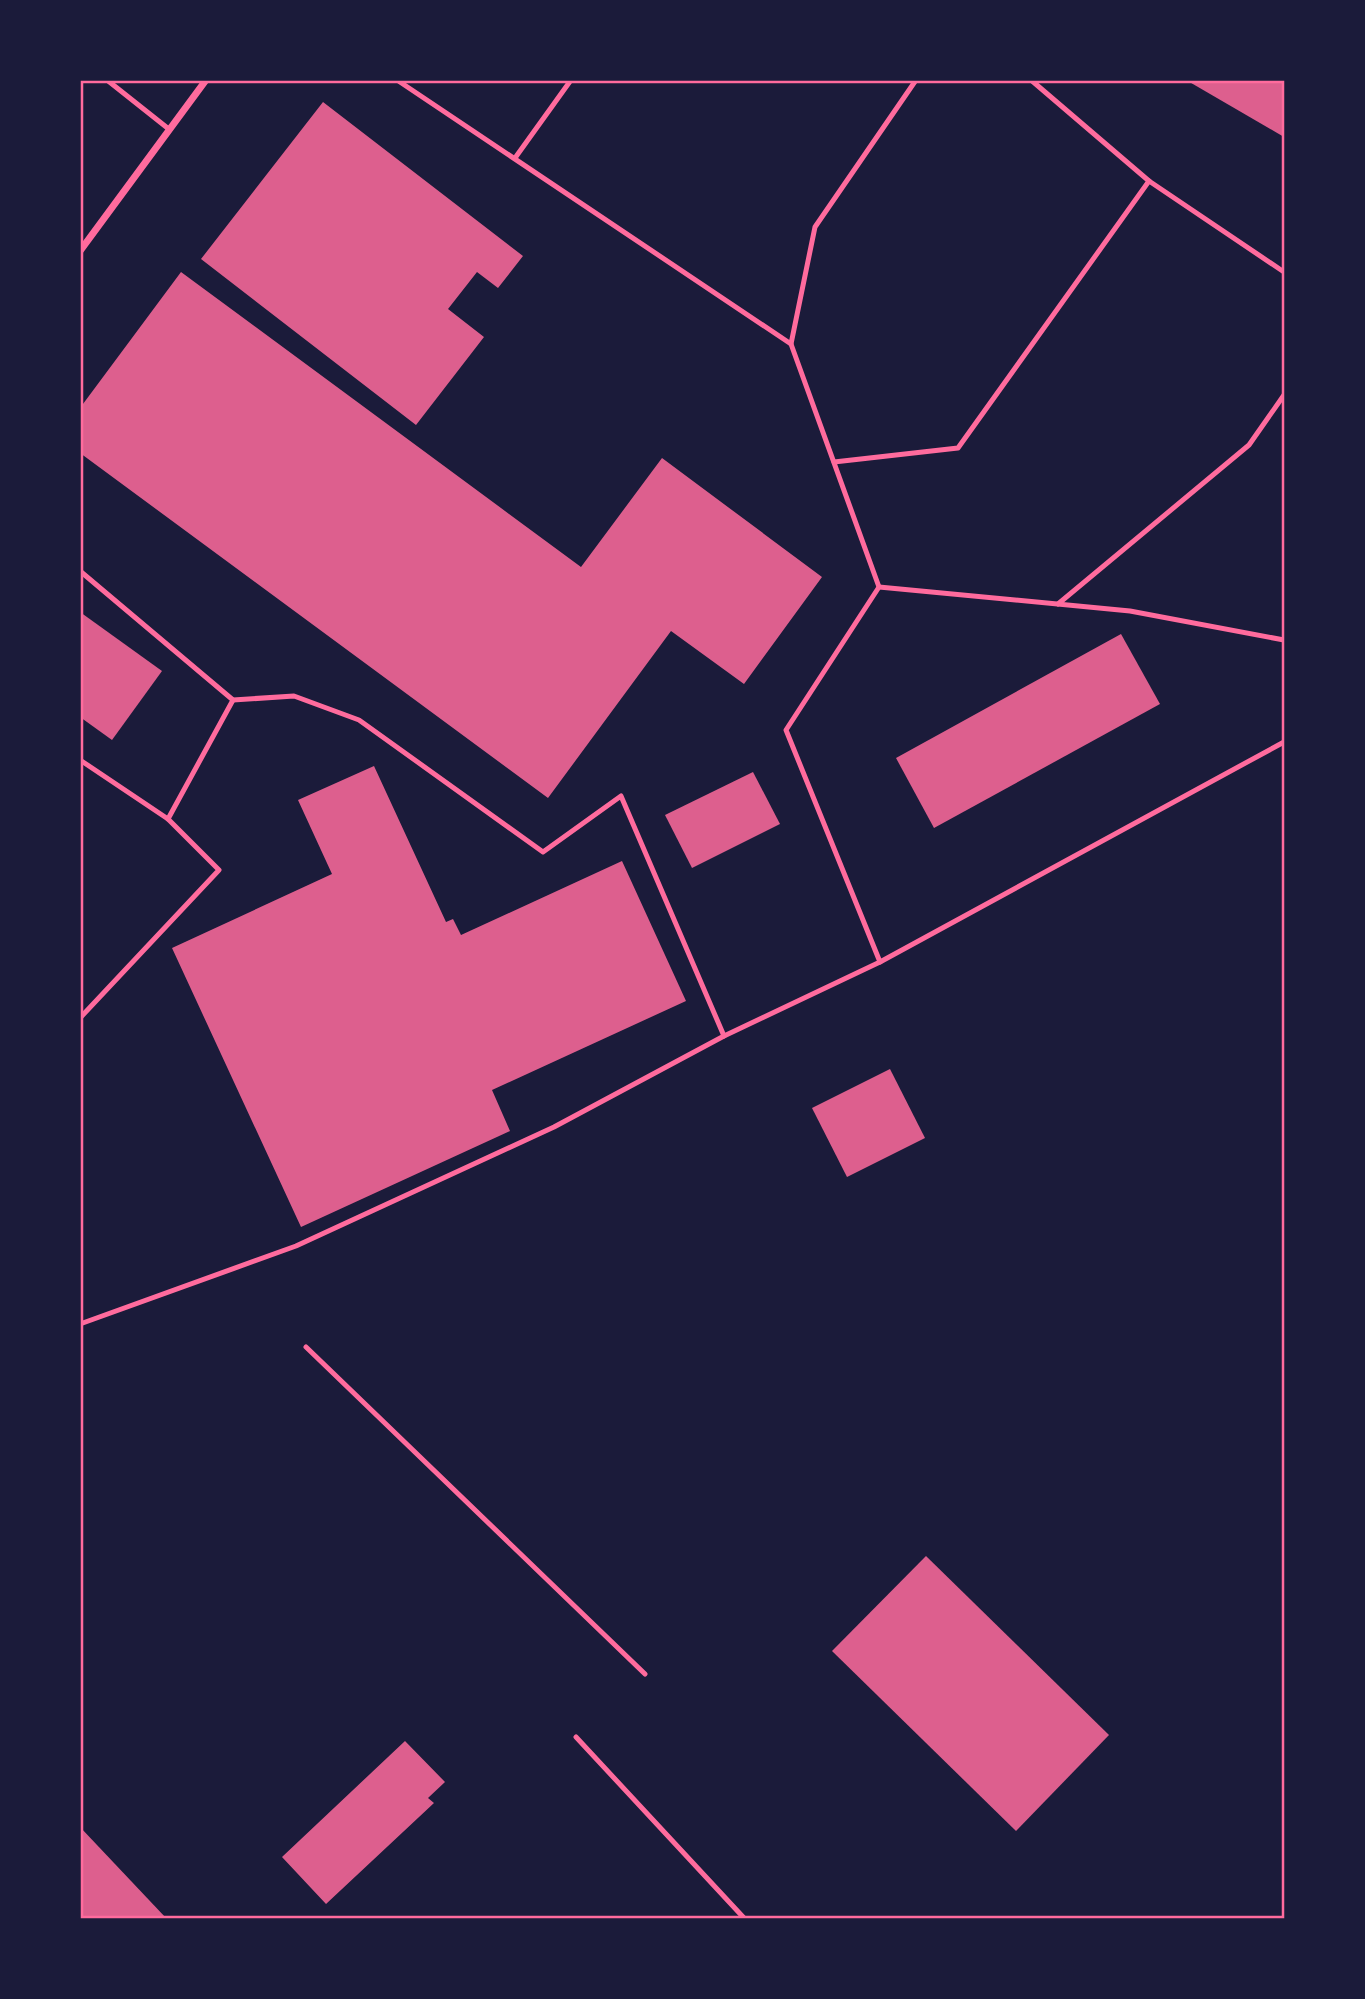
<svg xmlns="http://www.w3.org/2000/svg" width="1365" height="1999" font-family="'Varela Round',sans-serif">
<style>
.building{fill:#dd5f8e}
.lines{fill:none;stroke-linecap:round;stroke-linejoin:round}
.service{stroke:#ff6b9d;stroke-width:5}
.minor{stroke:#ff6b9d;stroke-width:7}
.neatline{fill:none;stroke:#ff6b9d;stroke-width:2.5}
</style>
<rect width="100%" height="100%" fill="#1b1b3a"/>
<g class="building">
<polygon points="1186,80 1284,80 1284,137"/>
<polygon points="323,102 523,256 498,288 477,272 448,309 484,337 416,425 201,259"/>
<polygon points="181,272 581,567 662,458 822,577 744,684 671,631 548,798 80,453 80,408"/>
<polygon points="80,612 162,671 112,740 80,717"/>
<polygon points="1121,634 1160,704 934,828 896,758"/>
<polygon points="374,766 446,922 453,919 461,935 622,861 686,1001 492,1090 510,1131 301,1227 172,948 332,874 298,800"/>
<polygon points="753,772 780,824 692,868 665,815"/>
<polygon points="890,1069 925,1138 847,1177 812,1108"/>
<polygon points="926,1556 1109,1735 1016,1831 832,1651"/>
<polygon points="405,1741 445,1782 428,1798 434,1803 326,1904 282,1857"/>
<polygon points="80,1827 166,1918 80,1918"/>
</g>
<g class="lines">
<g class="service">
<polyline points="107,80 170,130"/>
<polyline points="397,80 791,344 815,227 916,80"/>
<polyline points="515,158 571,80"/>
<polyline points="1149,181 1284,272"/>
<polyline points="834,462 958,448 1149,181 1031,80"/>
<polyline points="80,571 233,700 294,696 359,720 543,852 621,796 724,1036"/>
<polyline points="879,587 1130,611 1284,640"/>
<polyline points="1058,604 1249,445 1284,395"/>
<polyline points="80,760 168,819 219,870 80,1018"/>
<polyline points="168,819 233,700"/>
<polyline points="880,962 1284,742"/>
<polyline points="80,1324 296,1246 554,1127 724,1036 880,962 786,730 879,587 791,344"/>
<polyline points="306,1347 645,1674"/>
<polyline points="576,1737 744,1918"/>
</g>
<polyline class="minor" points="80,251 206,80"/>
</g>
<rect width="1365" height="1999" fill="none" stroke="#1b1b3a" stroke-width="164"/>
<rect x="82" y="82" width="1201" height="1835" class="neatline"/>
</svg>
